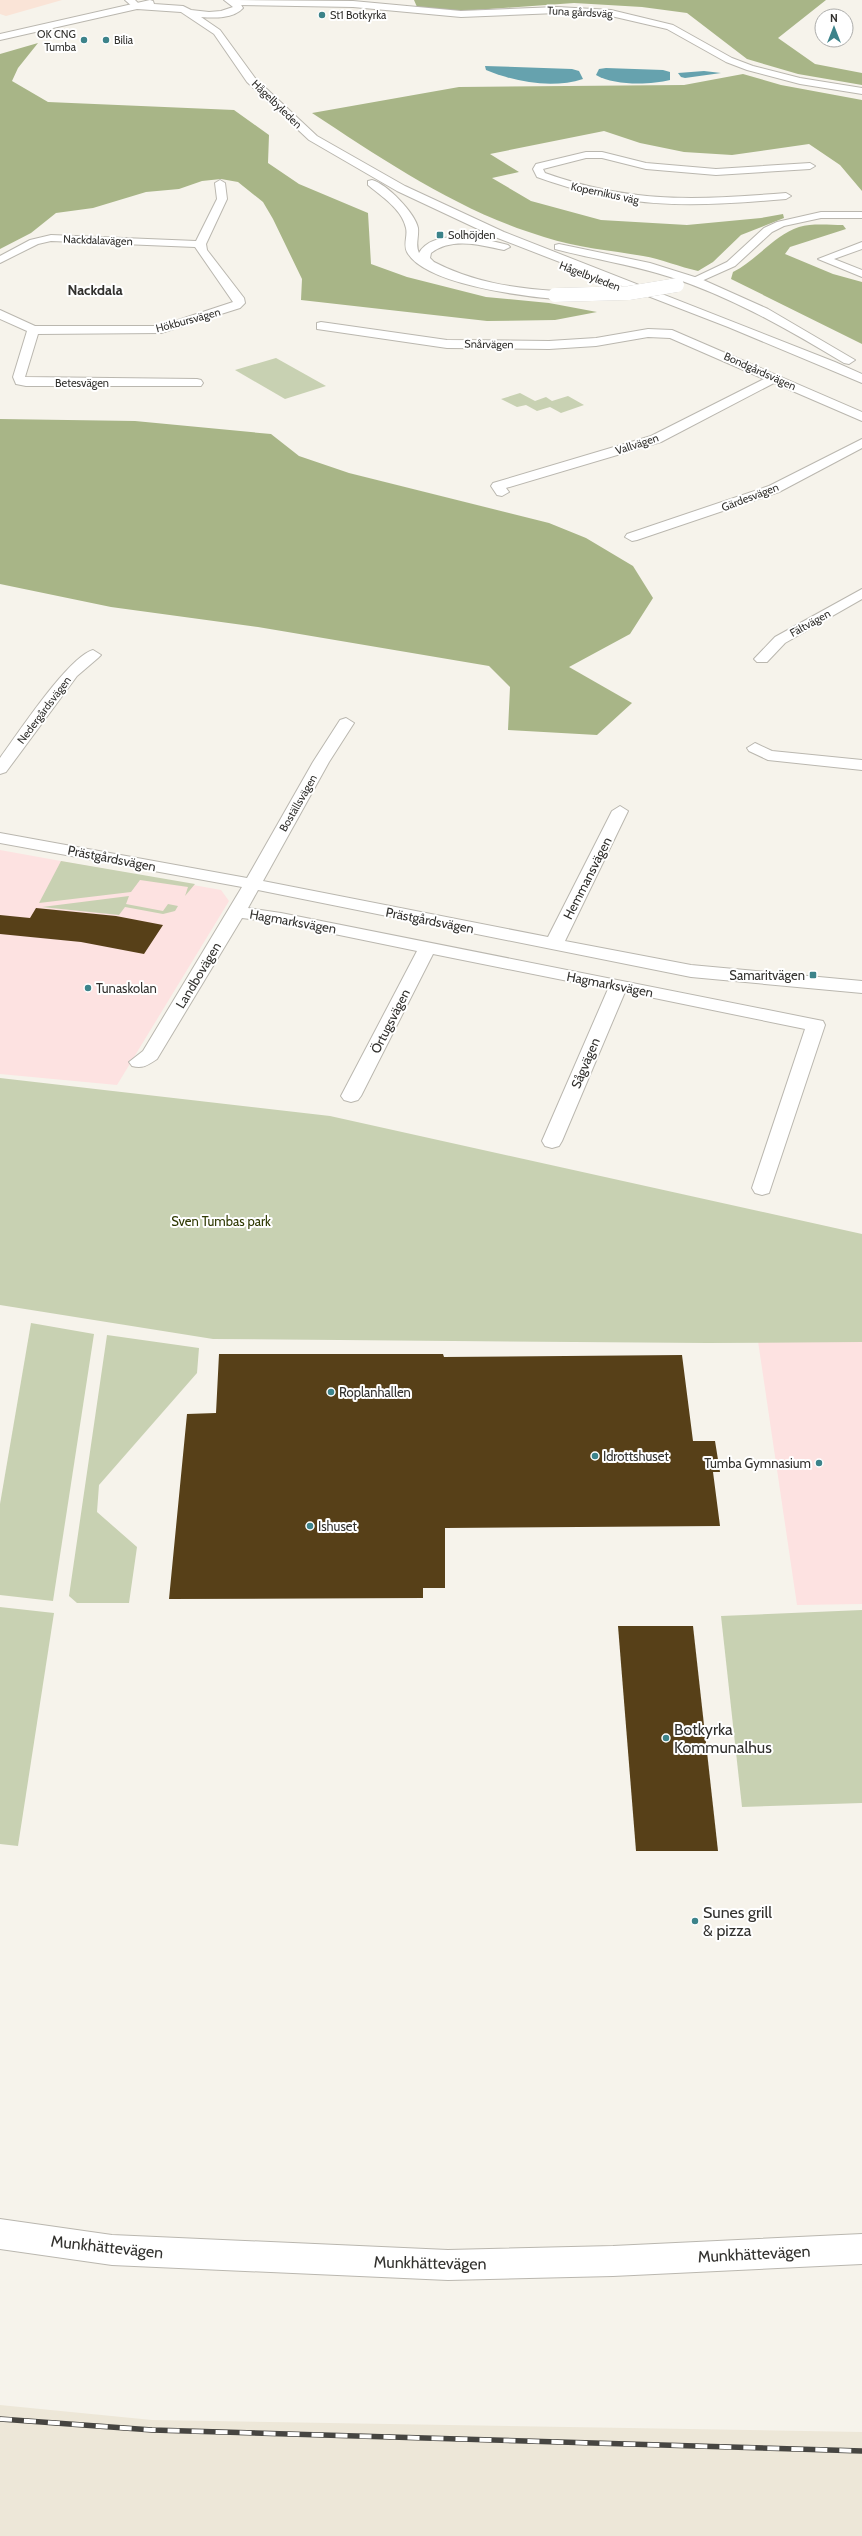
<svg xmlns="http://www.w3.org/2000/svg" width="862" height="2536" font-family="Cabin,sans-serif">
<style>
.built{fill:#ede7d8}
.industrial{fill:#fae4d7}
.education{fill:#fde2e1}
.green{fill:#c8d1b2}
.forest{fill:#a8b587}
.water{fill:#66a2ae}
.building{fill:#574018}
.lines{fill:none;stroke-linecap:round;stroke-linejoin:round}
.street-casing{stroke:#bab7af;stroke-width:2}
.secondary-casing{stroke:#bab7af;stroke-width:2}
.street{fill:#fff;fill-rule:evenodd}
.secondary{fill:#fff;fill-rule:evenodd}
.rail-casing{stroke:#464541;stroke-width:5.5}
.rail{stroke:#fff;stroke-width:4;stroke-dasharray:12;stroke-linecap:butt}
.secondary-bridge-casing{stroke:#bab7af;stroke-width:14;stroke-linecap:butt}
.secondary-bridge{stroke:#fff;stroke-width:14}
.poi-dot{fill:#3c838a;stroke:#fff;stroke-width:1.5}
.labels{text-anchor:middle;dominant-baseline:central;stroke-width:4;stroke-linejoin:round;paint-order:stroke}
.far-street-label{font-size:11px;fill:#32312e;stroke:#fff}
.far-poi-label{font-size:11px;fill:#32312e;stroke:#fff;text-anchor:start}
.street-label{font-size:13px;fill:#32312e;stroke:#fff}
.poi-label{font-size:13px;fill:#32312e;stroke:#fff;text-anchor:start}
.park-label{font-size:13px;fill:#2f3902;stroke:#fff}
.far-district-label{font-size:14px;font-weight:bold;fill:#32312e;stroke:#fff}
.near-poi-label{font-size:16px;fill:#32312e;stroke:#fff;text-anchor:start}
.near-street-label{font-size:16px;fill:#32312e;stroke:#fff}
</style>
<rect width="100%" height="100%" fill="#f6f3eb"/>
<polygon class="built" points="0,2405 152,2420 862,2432 862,2536 0,2536"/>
<polygon class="industrial" points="0,0 62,0 6,16 0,14"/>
<g class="education">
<polygon points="0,850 221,890 229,901 117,1085 0,1074"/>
<polygon points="755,1321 862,1321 862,1604 797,1605"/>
</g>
<g class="green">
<polygon points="276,358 326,386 285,399 235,370"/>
<polygon points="520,393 535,401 546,397 552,401 568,396 584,405 561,413 550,407 537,411 526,405 517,407 501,399"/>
<polygon points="61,861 195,884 185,896 188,887 140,880 131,892 39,903"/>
<polygon points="129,896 126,904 163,911 168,904 178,906 175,911 163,914 125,907 119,915 42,907"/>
<polygon points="0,1078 330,1116 862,1234 862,1342 707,1343 213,1339 0,1305"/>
<polygon points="31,1323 94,1334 53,1601 0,1595 0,1504"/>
<polygon points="107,1335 199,1348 197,1373 99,1485 97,1512 137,1547 129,1603 77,1603 69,1596"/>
<polygon points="0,1607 54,1613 18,1846 0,1844"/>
<polygon points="862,1610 862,1803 742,1807 721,1616"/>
</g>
<g class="forest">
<polygon points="414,0 826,0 778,38 815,64 862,73 862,85 798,74 747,59 687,13 642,7 574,3 461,11 417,7"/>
<polygon points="38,43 18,68 12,81 48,102 234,110 269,135 268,163 299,184 368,213 371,264 407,277 486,297 549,303 597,312 555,320 487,321 301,300 302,279 273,219 263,202 238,182 221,179 202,181 179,189 146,192 93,208 56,213 31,233 0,249 0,54"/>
<path d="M743,74L781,85L862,100V191L840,165L809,144L732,155L684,152L640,143L604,131L490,154L519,172L492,178L531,201L601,220L687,225L761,218L783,214L784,218L741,235L713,262L698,271C680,267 661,259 643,256C609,250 578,248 544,237C460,212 385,161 312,113L459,87L684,85Z"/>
<path d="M843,225L846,229L790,247L785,254L833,274L862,282V344L731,279L733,272C757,260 773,236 799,227C812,223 829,225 843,225Z"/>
<polygon points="0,419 135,421 271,434 299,456 349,473 549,523 586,538 633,566 653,598 630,634 569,667 632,703 597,735 508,730 510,687 489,666 258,627 111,607 0,584"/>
</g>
<g class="water">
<path d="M485,66L572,69L579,71L583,79C552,89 515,82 486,70Z"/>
<path d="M606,68L663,70L670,72V80C650,85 615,86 596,75L599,69Z"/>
<polygon points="704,71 721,73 685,78 681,77 678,73"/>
</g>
<g class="building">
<polygon points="36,908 116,916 163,925 144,954 81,942 0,934 0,915 30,918"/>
<polygon points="219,1354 443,1354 444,1357 682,1355 693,1441 715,1441 720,1472 713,1472 720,1526 445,1528 445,1588 423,1588 423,1598 169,1599 187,1414 216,1413"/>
<polygon points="618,1626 693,1626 718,1851 636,1851"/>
</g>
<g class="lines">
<g class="street-casing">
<g id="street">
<polygon points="125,0 135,0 141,6 134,8"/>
<polygon points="237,0 353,1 461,11 557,7 611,10 673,25 732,58 753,66 800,78 862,88 862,94 800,84 747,70 726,62 667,29 611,16 557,13 461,17 353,7 234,5 234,1"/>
<path d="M586,152H602L646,163L716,169L810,163L815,166L810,169L716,175L646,169L602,158H586L543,169L545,173C632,204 696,200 786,193L791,196L786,199C692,207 628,210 537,177L533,169L536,164Z"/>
<polygon points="220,180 225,183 227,199 206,244 207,250 244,298 245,303 240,308 161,333 38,334 25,377 197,379 201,380 203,383 201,386 26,386 16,384 13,377 27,331 0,319 0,310 35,326 160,326 233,302 195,247 51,241 38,244 0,263 0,256 30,240 51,235 196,241 217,199 215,183"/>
<polygon points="821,212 862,212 862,218 821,218 784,226 772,232 735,266 697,283 689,283 687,281 727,262 764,228 777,222"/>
<polygon points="862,242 862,249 834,259 862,270 862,277 818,259"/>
<polygon points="321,322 447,340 549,341 596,338 648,329 672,330 862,412 862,421 774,383 661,442 506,488 509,492 502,496 497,495 491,486 493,483 651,436 764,379 670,338 648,337 596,346 549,349 447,348 317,329 317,323"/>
<polygon points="862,439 862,448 779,492 637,540 632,541 625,537 627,534 769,486"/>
<polygon points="862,589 862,599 785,643 767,662 757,662 754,659 775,637"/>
<path d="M93,650L101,655L98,658L77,676L6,772L0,774V758C17,735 68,657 93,650Z"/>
<path d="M346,718L354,723L329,762L263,881L548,937L612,811L620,806L628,811L565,941L691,965L862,981V993L691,977L258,890L248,908L281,913L823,1021L825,1025L769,1193L762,1195L755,1193L752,1188L805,1029L625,992L562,1141L559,1146L552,1148L545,1146L542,1141L608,989L433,954L361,1096L358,1100L351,1102L344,1100L341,1096L417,951L281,923L242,918L157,1059C148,1065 143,1069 132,1066L129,1062L143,1051L242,887L0,843V833L247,878L313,762L340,720Z"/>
<polygon points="755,743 772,751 862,760 862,770 768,760 749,751 747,748"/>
<polygon points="0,2219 112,2235 448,2250 613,2246 862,2234 862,2264 613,2276 448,2280 112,2265 0,2249"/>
</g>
</g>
<g class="secondary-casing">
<g id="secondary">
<path d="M150,0L153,1L154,4L183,6L191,10L209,12L221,11L233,7L224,0H238L243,8C233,19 214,18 201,17L220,30L255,78L317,136L405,186L504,232L835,362L862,374V383L728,327L495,237L397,191L309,140L247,82L214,34L181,12L137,9L0,40V34Z"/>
<path d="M372,180C387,184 415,213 418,228C419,237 415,245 419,253C433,227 486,239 508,245L510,247L504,250C480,245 452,237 431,253L430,258L434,262C472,282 513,288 555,291L561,295L555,299C521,296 424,284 407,252C403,244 408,236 406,228C402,209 382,197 368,185V181Z"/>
<path d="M559,244L650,263L701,279L768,309L855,360L849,364L844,363C789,330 732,297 670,277C633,265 593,259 555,249V245Z"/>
</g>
</g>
<use href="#street" class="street"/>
<use href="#secondary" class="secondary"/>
<g class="rail-casing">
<polyline id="rail" points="0,2419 152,2430 862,2451"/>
</g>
<use href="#rail" class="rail"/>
<g class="secondary-bridge-casing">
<polyline id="secondary-bridge" points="555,295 629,293 677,285"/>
</g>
<use href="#secondary-bridge" class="secondary-bridge"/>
</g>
<g class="poi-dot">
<circle cx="322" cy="15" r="4"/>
<circle cx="84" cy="40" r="4"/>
<circle cx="106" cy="40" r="4"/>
<rect x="436" y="231" width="8" height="8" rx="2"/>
<rect x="809" y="971" width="8" height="8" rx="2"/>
<circle cx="88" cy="988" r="4"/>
<circle cx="331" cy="1392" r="4"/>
<circle cx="595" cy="1456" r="4"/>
<circle cx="819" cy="1463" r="4"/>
<circle cx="310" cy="1526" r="4"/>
<circle cx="666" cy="1738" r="4"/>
<circle cx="695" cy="1921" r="4"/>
</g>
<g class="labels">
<g class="far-street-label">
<text transform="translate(580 12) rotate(3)">Tuna gårdsväg</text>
<text transform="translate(277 104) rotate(44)">Hågelbyleden</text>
<text transform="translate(605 193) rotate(12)">Kopernikus väg</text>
<text transform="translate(98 240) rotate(2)">Nackdalavägen</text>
<text transform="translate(590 276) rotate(21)">Hågelbyleden</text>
<text transform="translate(188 320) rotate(-15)">Hökbursvägen</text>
<text transform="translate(489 344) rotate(1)">Snårvägen</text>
<text transform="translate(760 371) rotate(24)">Bondgårdsvägen</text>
<text x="82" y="383">Betesvägen</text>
<text transform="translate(637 444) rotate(-18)">Vallvägen</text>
<text transform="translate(750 497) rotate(-21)">Gärdesvägen</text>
<text transform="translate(810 623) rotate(-29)">Fältvägen</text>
<text transform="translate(44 710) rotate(-53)">Nedergårdsvägen</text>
<text transform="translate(298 803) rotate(-60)">Boställsvägen</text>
</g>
<g class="far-poi-label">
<text x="330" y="15">St1 Botkyrka</text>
<text x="76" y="34" text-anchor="end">OK CNG<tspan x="76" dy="13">Tumba</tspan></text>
<text x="114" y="40">Bilia</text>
<text x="448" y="235">Solhöjden</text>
</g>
<g class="street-label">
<text transform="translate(112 858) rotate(11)">Prästgårdsvägen</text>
<text transform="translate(587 878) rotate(-63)">Hemmansvägen</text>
<text transform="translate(430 920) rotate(11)">Prästgårdsvägen</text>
<text transform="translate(293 921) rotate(10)">Hagmarksvägen</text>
<text transform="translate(198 975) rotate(-59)">Landbovägen</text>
<text transform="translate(610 984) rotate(11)">Hagmarksvägen</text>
<text transform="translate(390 1021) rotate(-63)">Örtugsvägen</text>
<text transform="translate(585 1063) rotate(-67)">Sågvägen</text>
</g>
<g class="poi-label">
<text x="805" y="975" text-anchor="end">Samaritvägen</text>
<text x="96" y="988">Tunaskolan</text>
<text x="339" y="1392">Roplanhallen</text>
<text x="603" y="1456">Idrottshuset</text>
<text x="811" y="1463" text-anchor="end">Tumba Gymnasium</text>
<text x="318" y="1526">Ishuset</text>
</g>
<g class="park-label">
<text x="221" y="1221">Sven Tumbas park</text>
</g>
<g class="far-district-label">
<text x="95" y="290">Nackdala</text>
</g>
<g class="near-poi-label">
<text x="674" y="1729">Botkyrka<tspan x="674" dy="18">Kommunalhus</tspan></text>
<text x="703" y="1912">Sunes grill<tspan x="703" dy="18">&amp; pizza</tspan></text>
</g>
<g class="near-street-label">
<text transform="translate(107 2247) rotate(6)">Munkhättevägen</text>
<text transform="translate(754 2254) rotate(-3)">Munkhättevägen</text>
<text transform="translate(430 2263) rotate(1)">Munkhättevägen</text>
</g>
</g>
<g transform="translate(834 28)"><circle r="19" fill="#ffffff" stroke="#adadab"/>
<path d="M0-3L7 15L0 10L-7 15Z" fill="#3c838a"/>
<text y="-6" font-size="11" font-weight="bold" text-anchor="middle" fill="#32312e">N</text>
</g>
</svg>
